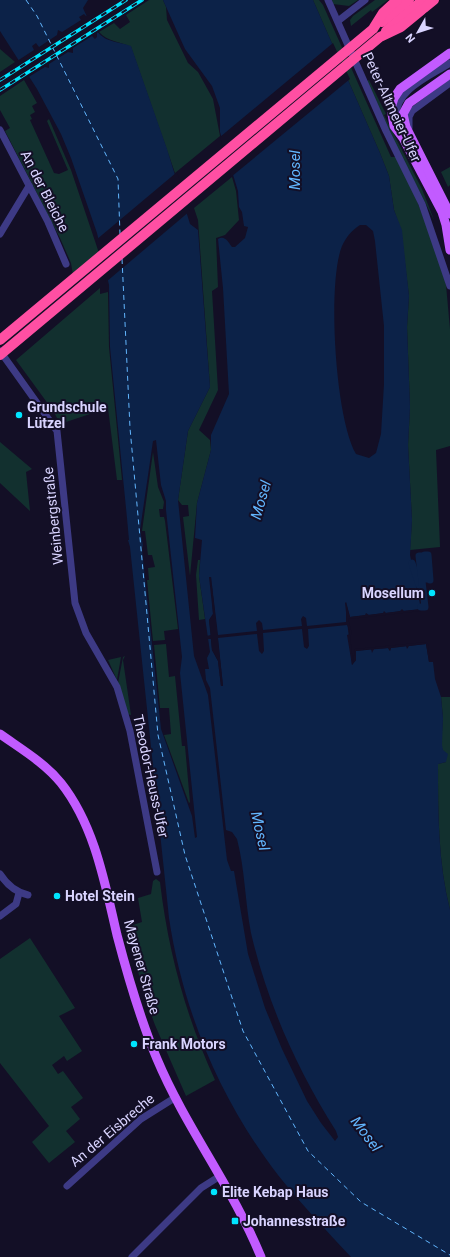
<svg xmlns="http://www.w3.org/2000/svg" width="450" height="1257" font-family="Roboto,sans-serif">
<style>
.green{fill:#12302f}
.water{fill:#0c2248;fill-rule:evenodd}
.pier{fill:#130f26}
.lines{fill:none;stroke-linecap:round;stroke-linejoin:round}
.canal{stroke:#0c2248;stroke-width:7}
.ferry{stroke:#62b6ff;stroke-width:1;stroke-dasharray:5 4;stroke-linecap:butt}
.minor{stroke:#3d3a85;stroke-width:7}
.major{stroke:#c25bff;stroke-width:9}
.highway{stroke:#ff4fa3;stroke-width:10}
.rail-casing{stroke:#00e5ff;stroke-width:3.5}
.rail{stroke:#130f26;stroke-width:2;stroke-dasharray:6;stroke-linecap:butt}
.poi-dot{fill:#00e5ff;stroke:#130f26;stroke-width:1.5}
.labels{text-anchor:middle;dominant-baseline:central;stroke-width:4;stroke-linejoin:round;paint-order:stroke}
.street-label{font-size:14px;fill:#d9d4ff;stroke:#130f26}
.poi-label{font-size:14px;font-weight:bold;fill:#d9d4ff;stroke:#130f26;text-anchor:start}
.water-label{font-size:15px;font-style:italic;fill:#62b6ff;stroke:#130f26}
</style>
<rect width="100%" height="100%" fill="#130f26"/>
<g class="green">
<path d="M149,0H163L166,7L167,20L188,63L198,72L213,99L220,136L175,173L131,47C119,41 108,42 99,32L114,23L120,29L130,22L126,15Z"/>
<polygon points="313,0 319,0 323,5 391,157 396,157 414,193 443,269 446,285 450,329 450,446 436,450 440,547 410,550 412,520 408,445 410,407 407,327 409,296 401,230 394,210 389,176 380,153"/>
<polygon points="332,0 358,0 349,6 333,4"/>
<polygon points="375,0 388,0 372,12 371,10 351,26 350,20 353,16"/>
<polygon points="0,49 15,62 0,72"/>
<polygon points="24,80 37,103 32,106 35,112 30,115 32,119 30,120 54,173 59,174 68,170 47,121 49,119 71,170 99,253 73,275 71,263 60,238 5,131 10,128 0,110 0,96"/>
<polygon points="369,80 386,114 384,115 422,189 434,220 396,145 367,81"/>
<polygon points="450,167 450,185 448,187 441,172"/>
<polygon points="232,177 236,191 239,220 225,235 216,238 218,287 212,291 218,390 199,430 210,440 211,450 197,503 190,576 183,517 189,516 188,505 182,505 178,500 188,431 210,387 198,220 194,208"/>
<polygon points="100,288 100,294 108,292 109,347 122,480 117,480 108,408 60,424 54,412 16,360"/>
<polygon points="0,442 32,469 26,472 30,511 0,483"/>
<polygon points="153,452 158,487 164,502 163,509 159,509 160,517 164,517 165,521 178,629 164,631 165,640 153,641 147,580 149,580 148,568 155,567 152,555 148,555 145,531 142,531"/>
<polygon points="198,560 200,560 199,576 205,619 199,620 196,575"/>
<polygon points="166,644 169,677 175,676 182,746 185,746 190,802 189,803 164,735 171,734 169,708 160,708 154,645"/>
<polygon points="125,656 123,660 131,715 127,714 118,683 123,657"/>
<polygon points="121,657 117,680 108,660"/>
<path d="M441,697H450V910C438,862 438,814 438,764L446,762L441,745L443,718Z"/>
<path d="M156,879L160,882C168,951 186,1017 215,1080L186,1096L155,1025L145,998L128,933L133,925L142,922L138,898L151,894L153,881Z"/>
<polygon points="30,938 75,1008 59,1016 82,1051 67,1061 64,1056 52,1065 58,1074 63,1071 83,1098 71,1107 80,1119 66,1131 75,1142 49,1163 32,1142 49,1126 0,1063 0,959"/>
</g>
<path class="water" d="M0,0H88L83,8C87,18 98,37 109,40C116,43 123,43 131,46L167,149L190,224L198,230L210,387L188,431L178,500L194,656L208,695L227,860L231,871H234L248,954L265,1008L282,1049L307,1101L321,1123L335,1141L338,1137L336,1131C297,1069 268,1005 251,933C245,902 245,869 237,839L232,832L226,830L210,688L206,680L205,669H209L207,658L210,652L199,576L202,540L195,538L197,503L211,450V435L229,394L223,288L218,239C225,235 228,242 232,247H235L245,238L248,227L244,226L242,212L239,207L238,191L220,132V108L212,86L185,49L163,0H313L380,153L389,176L394,210L402,230L409,296L407,327L410,407L408,445L412,520L410,555L421,609L350,617L346,602L345,603L352,665L356,660V651L388,648L390,651L391,648L426,644L429,662H433L435,679L441,697L443,718L442,745L443,750L448,754L446,762L438,764C438,814 438,862 450,910V1257H351C326,1230 301,1204 278,1175C220,1100 183,1011 169,918L130,547L128,540H129L127,518L110,347L109,285L97,233L71,158L61,134L37,89L0,31ZM360,225H366L373,231L375,241L384,326V384L381,434L376,453L369,458L356,454C335,418 327,283 342,246C346,237 352,230 360,225ZM156,440L161,485L166,501V510L182,657L180,673L197,837L195,838L192,816L161,729L142,549L143,545L140,530L153,441ZM211,577L223,686H221L218,661L212,650L209,620L213,614Z"/>
<g class="pier">
<polygon points="84,14 86,16 89,15 100,31 97,33 97,37 95,39 92,36 73,48 73,53 68,52 49,64 49,68 45,67 27,78 17,61 34,50 32,46 36,43 39,47 57,35 58,30 62,32 81,20 79,17"/>
<polygon points="333,43 350,79 231,177 220,137"/>
<polygon points="177,172 190,211 106,282 96,240"/>
<polygon points="209,577 211,577 218,635 257,631 256,623 259,620 262,623 263,630 302,626 301,619 303,616 306,618 307,626 346,622 346,602 350,617 365,615 366,613 369,615 383,613 384,611 386,613 400,611 402,609 404,611 423,609 421,611 350,619 348,618 352,634 350,636 353,662 355,649 426,642 428,644 430,660 433,660 433,662 429,662 426,644 409,646 407,649 406,646 391,648 390,651 388,648 374,649 372,653 371,649 356,651 356,660 352,665 347,635 350,634 349,629 347,625 308,629 309,646 307,649 304,647 302,629 263,633 264,651 262,654 259,651 257,634 218,638 223,686 221,686 218,661 212,650 211,639 206,639 206,636 211,635 209,620 213,614"/>
</g>
<g class="lines">
<g class="canal">
<polyline points="412,563 419,585"/>
<polyline points="421,607 425,607 419,556 422,556 424,579 427,579 425,555 428,555 430,580"/>
</g>
<g class="ferry">
<polyline points="26,0 37,16 118,179 120,234"/>
<polyline points="122,259 130,428 158,735 185,855 243,1031 308,1151 361,1202 450,1255"/>
</g>
<g class="minor">
<polyline points="328,0 386,131 422,204 450,286"/>
<polyline points="338,21 365,0"/>
<path d="M396,118C394,90 430,76 450,63"/>
<polyline points="409,128 409,117 412,111 450,83"/>
<polyline points="0,130 48,222 66,264"/>
<polyline points="0,234 29,186"/>
<polyline points="0,351 57,431 75,603 86,633 117,687 130,731 157,872"/>
<path d="M0,874C7,885 15,892 28,895"/>
<polyline points="0,916 16,904 19,893"/>
<polyline points="67,1186 141,1119 176,1097"/>
<polyline points="132,1257 201,1188 220,1176"/>
</g>
<g class="major">
<polyline points="450,53 400,89 394,98 391,108 394,126 403,138 442,212 446,225 450,250"/>
<polyline points="450,74 409,103 403,114 406,127 450,214"/>
<path d="M0,734C21,749 45,763 61,783C95,826 105,884 117,935C128,977 140,1019 157,1059C186,1128 233,1188 261,1257"/>
</g>
<g class="highway">
<polyline points="382,22 409,0"/>
<polyline points="386,31 423,0"/>
<polyline points="0,340 373,29 383,13 397,0"/>
<polyline points="0,355 380,37 401,27 434,0"/>
</g>
<g class="rail-casing">
<g id="rail">
<polyline points="0,80 126,0"/>
<polyline points="0,90 142,0"/>
</g>
</g>
<use href="#rail" class="rail"/>
</g>
<g class="poi-dot">
<circle cx="19" cy="415" r="4"/>
<circle cx="432" cy="593" r="4"/>
<circle cx="57" cy="896" r="4"/>
<circle cx="134" cy="1044" r="4"/>
<circle cx="214" cy="1192" r="4"/>
<rect x="231" y="1217" width="8" height="8" rx="2"/>
</g>
<g class="labels">
<g class="street-label">
<text transform="translate(392 107) rotate(65)">Peter-Altmeier-Ufer</text>
<text transform="translate(45 191) rotate(63)">An der Bleiche</text>
<text transform="translate(53 516) rotate(-96)">Weinbergstraße</text>
<text transform="translate(151 776) rotate(78)">Theodor-Heuss-Ufer</text>
<text transform="translate(142 967) rotate(74)">Mayener Straße</text>
<text transform="translate(112 1130) rotate(-40)">An der Eisbreche</text>
</g>
<g class="poi-label">
<text x="27" y="407">Grundschule<tspan x="27" dy="16">Lützel</tspan></text>
<text x="424" y="593" text-anchor="end">Mosellum</text>
<text x="65" y="896">Hotel Stein</text>
<text x="142" y="1044">Frank Motors</text>
<text x="222" y="1192">Elite Kebap Haus</text>
<text x="243" y="1221">Johannesstraße</text>
</g>
<g class="water-label">
<text transform="translate(295 170) rotate(-90)">Mosel</text>
<text transform="translate(261 500) rotate(-74)">Mosel</text>
<text transform="translate(260 831) rotate(77)">Mosel</text>
<text transform="translate(366 1134) rotate(53)">Mosel</text>
</g>
</g>
<g transform="translate(418 32) rotate(231)" stroke="#130f26" stroke-width="3" paint-order="stroke">
<path d="M0-3L7 15L0 10L-7 15Z" fill="#d9d4ff"/>
<text y="-6" font-size="11" font-weight="bold" text-anchor="middle" fill="#d9d4ff">N</text>
</g>
</svg>
